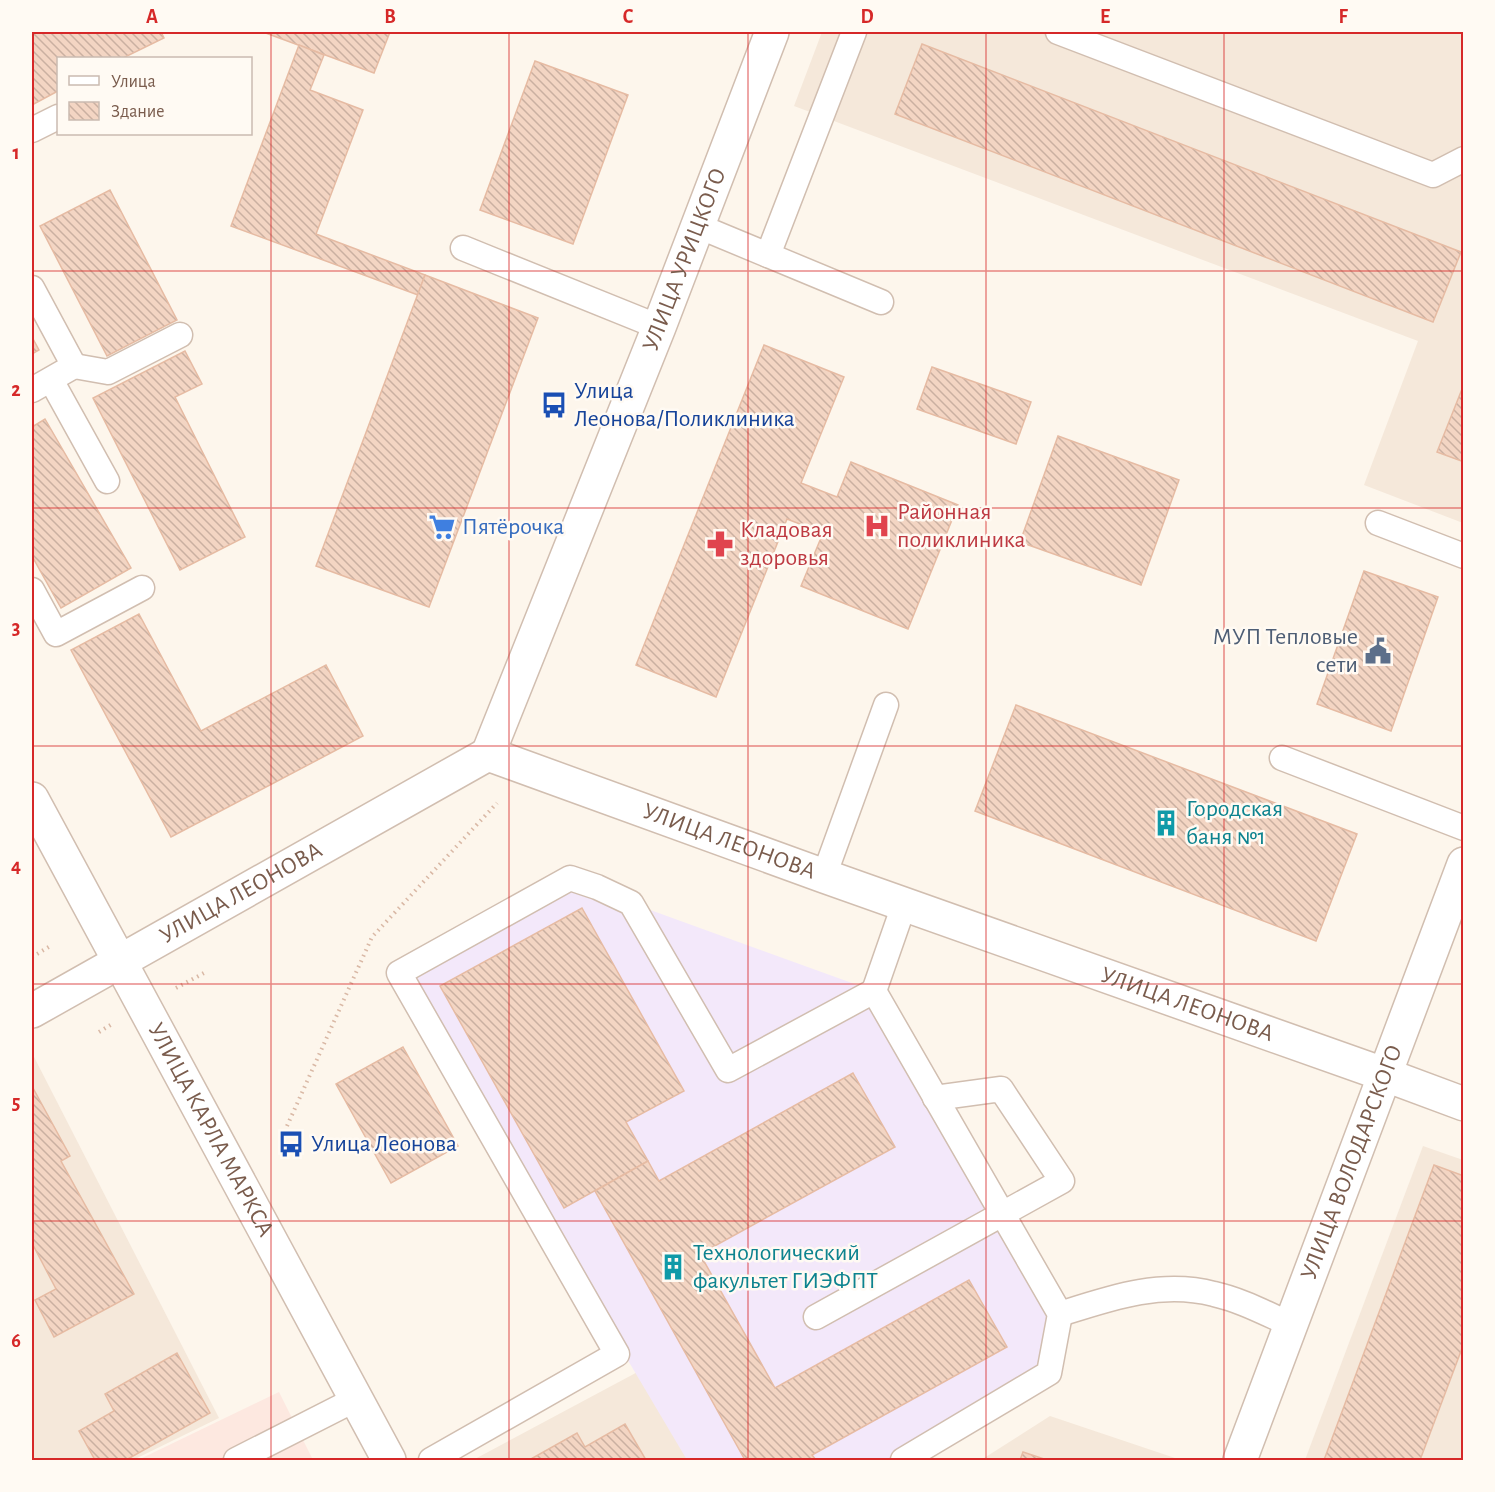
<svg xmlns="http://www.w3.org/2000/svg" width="1495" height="1492" font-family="'Alegreya Sans',sans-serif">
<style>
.residential{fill:#f5e8da}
.commercial{fill:#fde8e0}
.education{fill:#f3e8fa}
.building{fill:url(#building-back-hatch);stroke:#e6bba3;stroke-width:1.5}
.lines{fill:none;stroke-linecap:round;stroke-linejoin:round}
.service-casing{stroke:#d1beb0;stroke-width:27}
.minor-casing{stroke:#d1beb0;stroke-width:36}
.tertiary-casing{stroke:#d1beb0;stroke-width:36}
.path{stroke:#d9b8a5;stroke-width:4;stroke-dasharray:1.5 4.5;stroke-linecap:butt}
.service{stroke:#fff;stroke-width:24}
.minor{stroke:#fff;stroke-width:33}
.tertiary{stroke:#fff;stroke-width:33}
.grid{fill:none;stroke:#d62828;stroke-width:1.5;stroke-opacity:0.55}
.labels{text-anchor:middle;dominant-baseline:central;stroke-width:5;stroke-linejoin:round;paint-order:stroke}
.street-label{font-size:24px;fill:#7a5c4d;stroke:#fffaf3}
.transit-label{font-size:24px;fill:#164399;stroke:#fffaf3;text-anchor:start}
.health-label{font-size:24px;fill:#be3a42;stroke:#fffaf3;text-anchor:start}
.shop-label{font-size:24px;fill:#366cbe;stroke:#fffaf3;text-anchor:start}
.service-label{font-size:24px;fill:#4e5e75;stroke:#fffaf3;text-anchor:end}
.culture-label{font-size:24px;fill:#0d838f;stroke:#fffaf3;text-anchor:start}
.neatline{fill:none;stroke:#d62828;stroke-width:2}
.grid-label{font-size:20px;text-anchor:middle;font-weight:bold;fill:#d62828}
</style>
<defs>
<pattern id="building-back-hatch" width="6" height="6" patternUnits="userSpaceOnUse" patternTransform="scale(1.5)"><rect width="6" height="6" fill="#f3d5c3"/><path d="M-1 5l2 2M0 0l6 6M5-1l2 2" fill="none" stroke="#cab0a1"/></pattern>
</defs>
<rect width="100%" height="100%" fill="#fdf6ec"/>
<g class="residential">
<polygon points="822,32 1463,32 1463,523 1364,485 1418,341 794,106"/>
<polygon points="32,1053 219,1418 133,1460 32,1460"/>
<polygon points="1423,1146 1463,1160 1463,1460 1305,1460"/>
<polygon points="645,1368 693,1460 473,1460"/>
<polygon points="1050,1416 1178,1459 1177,1460 981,1460"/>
</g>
<polygon class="commercial" points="279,1392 313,1460 138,1460"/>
<polygon class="education" points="570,878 631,903 874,991 1060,1314 1049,1373 903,1460 687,1460 399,974"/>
<g class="building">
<polygon points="32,32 161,32 164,38 123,58 58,58 58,91 32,105"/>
<polygon points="263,32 390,32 374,73"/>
<polygon points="922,44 1461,252 1433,322 895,114"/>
<polygon points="299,45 324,55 310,90 363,110 316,234 425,275 418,295 231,226"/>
<polygon points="535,61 628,95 573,244 480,210"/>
<polygon points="110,190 177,320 107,356 40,226"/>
<polygon points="425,275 538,318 429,607 316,566"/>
<polygon points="32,337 39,350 32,354"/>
<polygon points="764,345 844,377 801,483 837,497 851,462 958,505 908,629 801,586 823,533 787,519 716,697 636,665"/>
<polygon points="185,351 202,384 175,397 245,537 180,570 93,398"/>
<polygon points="932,367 1031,402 1016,444 917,409"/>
<polygon points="1464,384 1464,462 1437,452"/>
<polygon points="45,419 131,568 61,608 32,556 32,427"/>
<polygon points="1058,436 1179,480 1141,585 1020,542"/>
<polygon points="1364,571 1438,597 1391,731 1317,704"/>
<polygon points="139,614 201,731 326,665 363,736 171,837 71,650"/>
<polygon points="1016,705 1357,834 1316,941 975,811"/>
<polygon points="582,908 684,1091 626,1122 648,1161 564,1208 440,986"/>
<polygon points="403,1047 458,1146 391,1183 336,1084"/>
<polygon points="853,1073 895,1147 700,1254 775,1388 969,1280 1007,1347 812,1455 816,1460 745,1460 595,1191 648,1161 659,1181"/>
<polygon points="33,1088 70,1156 61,1161 134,1294 54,1337 35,1300 56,1289 32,1243"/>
<polygon points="1434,1165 1464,1176 1464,1343 1420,1460 1324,1460"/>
<polygon points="177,1353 210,1413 126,1460 95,1460 79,1431 114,1411 105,1394"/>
<polygon points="625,1424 646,1460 529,1460 577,1433 585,1447"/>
<polygon points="1023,1452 1047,1460 1020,1460"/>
</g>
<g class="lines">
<g class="service-casing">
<g id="service">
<polyline points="1058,32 1433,175 1464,159"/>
<polyline points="32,130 58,117"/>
<polyline points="698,226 881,302"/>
<polyline points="463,248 659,327"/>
<polyline points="768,255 854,32"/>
<polyline points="32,288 74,366 32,390"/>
<polyline points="74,366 108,372 180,335"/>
<polyline points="51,380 107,481"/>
<polyline points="1378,523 1464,556"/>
<polyline points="32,590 56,634 142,588"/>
<polyline points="1282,758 1464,828"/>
<polyline points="824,876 886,705"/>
<polyline points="874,991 904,905"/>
<path d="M1060,1314C1110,1298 1161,1280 1214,1294C1241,1300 1267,1314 1292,1325"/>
<polyline points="816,1317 1062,1181 1001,1089 935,1098"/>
<polyline points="236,1460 356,1399"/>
<polyline points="431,1460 617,1354 399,973 570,878 597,887 631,903 728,1070 874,991 1060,1314 1049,1373 903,1460"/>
</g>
</g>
<g class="minor-casing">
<g id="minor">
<path id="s1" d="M488,754L659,327L772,32"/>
<path id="s2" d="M32,1011L488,754L824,876L1386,1075L1464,1104"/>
<path id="s3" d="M1240,1460L1464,864"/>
</g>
</g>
<g class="tertiary-casing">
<g id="tertiary">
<path id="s4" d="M32,799L389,1460"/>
</g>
</g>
<g class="path">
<polyline points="32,957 52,945"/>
<polyline points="176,988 204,973"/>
<polyline points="99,1032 112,1024"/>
<polyline points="287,1126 372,937 497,803"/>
</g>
<use href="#service" class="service"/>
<use href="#minor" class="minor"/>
<use href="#tertiary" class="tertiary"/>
</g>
<path class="grid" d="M271,32V1460M509,32V1460M748,32V1460M986,32V1460M1224,32V1460M32,271H1464M32,508H1464M32,746H1464M32,984H1464M32,1221H1464"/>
<defs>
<g id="bus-bare" transform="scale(2.07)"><path d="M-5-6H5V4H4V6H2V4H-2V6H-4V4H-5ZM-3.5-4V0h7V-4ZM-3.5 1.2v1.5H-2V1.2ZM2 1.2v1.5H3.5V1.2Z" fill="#1a4fb4" stroke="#fffaf3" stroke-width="2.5" paint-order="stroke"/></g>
<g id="hospital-bare" transform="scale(2.07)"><path d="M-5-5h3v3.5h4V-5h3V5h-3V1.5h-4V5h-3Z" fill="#e0444e" stroke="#fffaf3" stroke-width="2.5" paint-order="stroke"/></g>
<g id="supermarket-bare" transform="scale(2.07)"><path d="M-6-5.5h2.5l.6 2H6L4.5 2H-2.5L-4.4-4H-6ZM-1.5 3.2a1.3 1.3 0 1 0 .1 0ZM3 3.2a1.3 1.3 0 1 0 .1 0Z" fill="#3f7fe0" stroke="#fffaf3" stroke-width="2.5" paint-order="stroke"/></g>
<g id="pharmacy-bare" transform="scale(2.07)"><path d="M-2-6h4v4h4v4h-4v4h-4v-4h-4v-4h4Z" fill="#e0444e" stroke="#fffaf3" stroke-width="2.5" paint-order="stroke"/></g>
<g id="civic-bare" transform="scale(2.07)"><path d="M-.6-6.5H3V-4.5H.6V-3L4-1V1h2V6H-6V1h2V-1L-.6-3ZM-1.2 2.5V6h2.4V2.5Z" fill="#5c6f8a" stroke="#fffaf3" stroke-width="2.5" paint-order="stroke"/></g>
<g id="building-bare" transform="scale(2.07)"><path d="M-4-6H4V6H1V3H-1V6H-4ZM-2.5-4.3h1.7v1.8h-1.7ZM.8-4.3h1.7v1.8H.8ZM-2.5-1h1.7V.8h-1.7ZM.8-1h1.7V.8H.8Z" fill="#0f9aa8" stroke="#fffaf3" stroke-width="2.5" paint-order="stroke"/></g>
</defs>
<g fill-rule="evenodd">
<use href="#bus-bare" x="554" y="405"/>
<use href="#hospital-bare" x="877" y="526"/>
<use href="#supermarket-bare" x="442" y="527"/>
<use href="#pharmacy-bare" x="720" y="544"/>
<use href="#civic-bare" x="1378" y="651"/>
<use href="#building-bare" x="1166" y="823"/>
<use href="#bus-bare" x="291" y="1144"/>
<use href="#building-bare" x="673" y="1267"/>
</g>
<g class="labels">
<g class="street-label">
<text stroke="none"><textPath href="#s1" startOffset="532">УЛИЦА УРИЦКОГО</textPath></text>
<text stroke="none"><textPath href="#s2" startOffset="780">УЛИЦА ЛЕОНОВА</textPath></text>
<text stroke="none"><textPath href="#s2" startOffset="240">УЛИЦА ЛЕОНОВА</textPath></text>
<text stroke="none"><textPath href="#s2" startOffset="1266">УЛИЦА ЛЕОНОВА</textPath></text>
<text stroke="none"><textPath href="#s4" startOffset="376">УЛИЦА КАРЛА МАРКСА</textPath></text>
<text stroke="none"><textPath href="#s3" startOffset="318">УЛИЦА ВОЛОДАРСКОГО</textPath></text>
</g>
<g class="transit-label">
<text x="574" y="391">Улица<tspan x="574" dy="28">Леонова/Поликлиника</tspan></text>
<text x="311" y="1144">Улица Леонова</text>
</g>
<g class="health-label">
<text x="897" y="512">Районная<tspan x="897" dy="28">поликлиника</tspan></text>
<text x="740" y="530">Кладовая<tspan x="740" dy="28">здоровья</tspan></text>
</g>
<g class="shop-label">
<text x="462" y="527">Пятёрочка</text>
</g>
<g class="service-label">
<text x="1358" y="637">МУП Тепловые<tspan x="1358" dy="28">сети</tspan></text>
</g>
<g class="culture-label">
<text x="1186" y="809">Городская<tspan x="1186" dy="28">баня №1</tspan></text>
<text x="693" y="1253">Технологический<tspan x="693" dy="28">факультет ГИЭФПТ</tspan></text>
</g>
</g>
<rect width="1495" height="1492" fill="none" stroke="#fffaf3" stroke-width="66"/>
<rect x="57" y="57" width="195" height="78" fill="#fffaf3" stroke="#cabbb1" stroke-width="1.5"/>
<rect x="69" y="76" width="30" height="9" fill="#ffffff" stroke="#cabbb1" stroke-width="1.5"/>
<text x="111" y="87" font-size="18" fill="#7a5c4d">Улица</text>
<rect x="69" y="102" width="30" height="18" fill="url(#building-back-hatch)" stroke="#cabbb1" stroke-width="1.5"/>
<text x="111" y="117" font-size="18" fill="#7a5c4d">Здание</text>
<rect x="33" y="33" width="1429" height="1426" class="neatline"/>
<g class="grid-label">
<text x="152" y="23">A</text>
<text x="390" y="23">B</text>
<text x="628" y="23">C</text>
<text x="867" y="23">D</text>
<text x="1105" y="23">E</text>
<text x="1343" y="23">F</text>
<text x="16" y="159">1</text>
<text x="16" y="396">2</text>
<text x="16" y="634">3</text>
<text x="16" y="872">4</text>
<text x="16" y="1109">5</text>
<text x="16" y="1347">6</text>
</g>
</svg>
